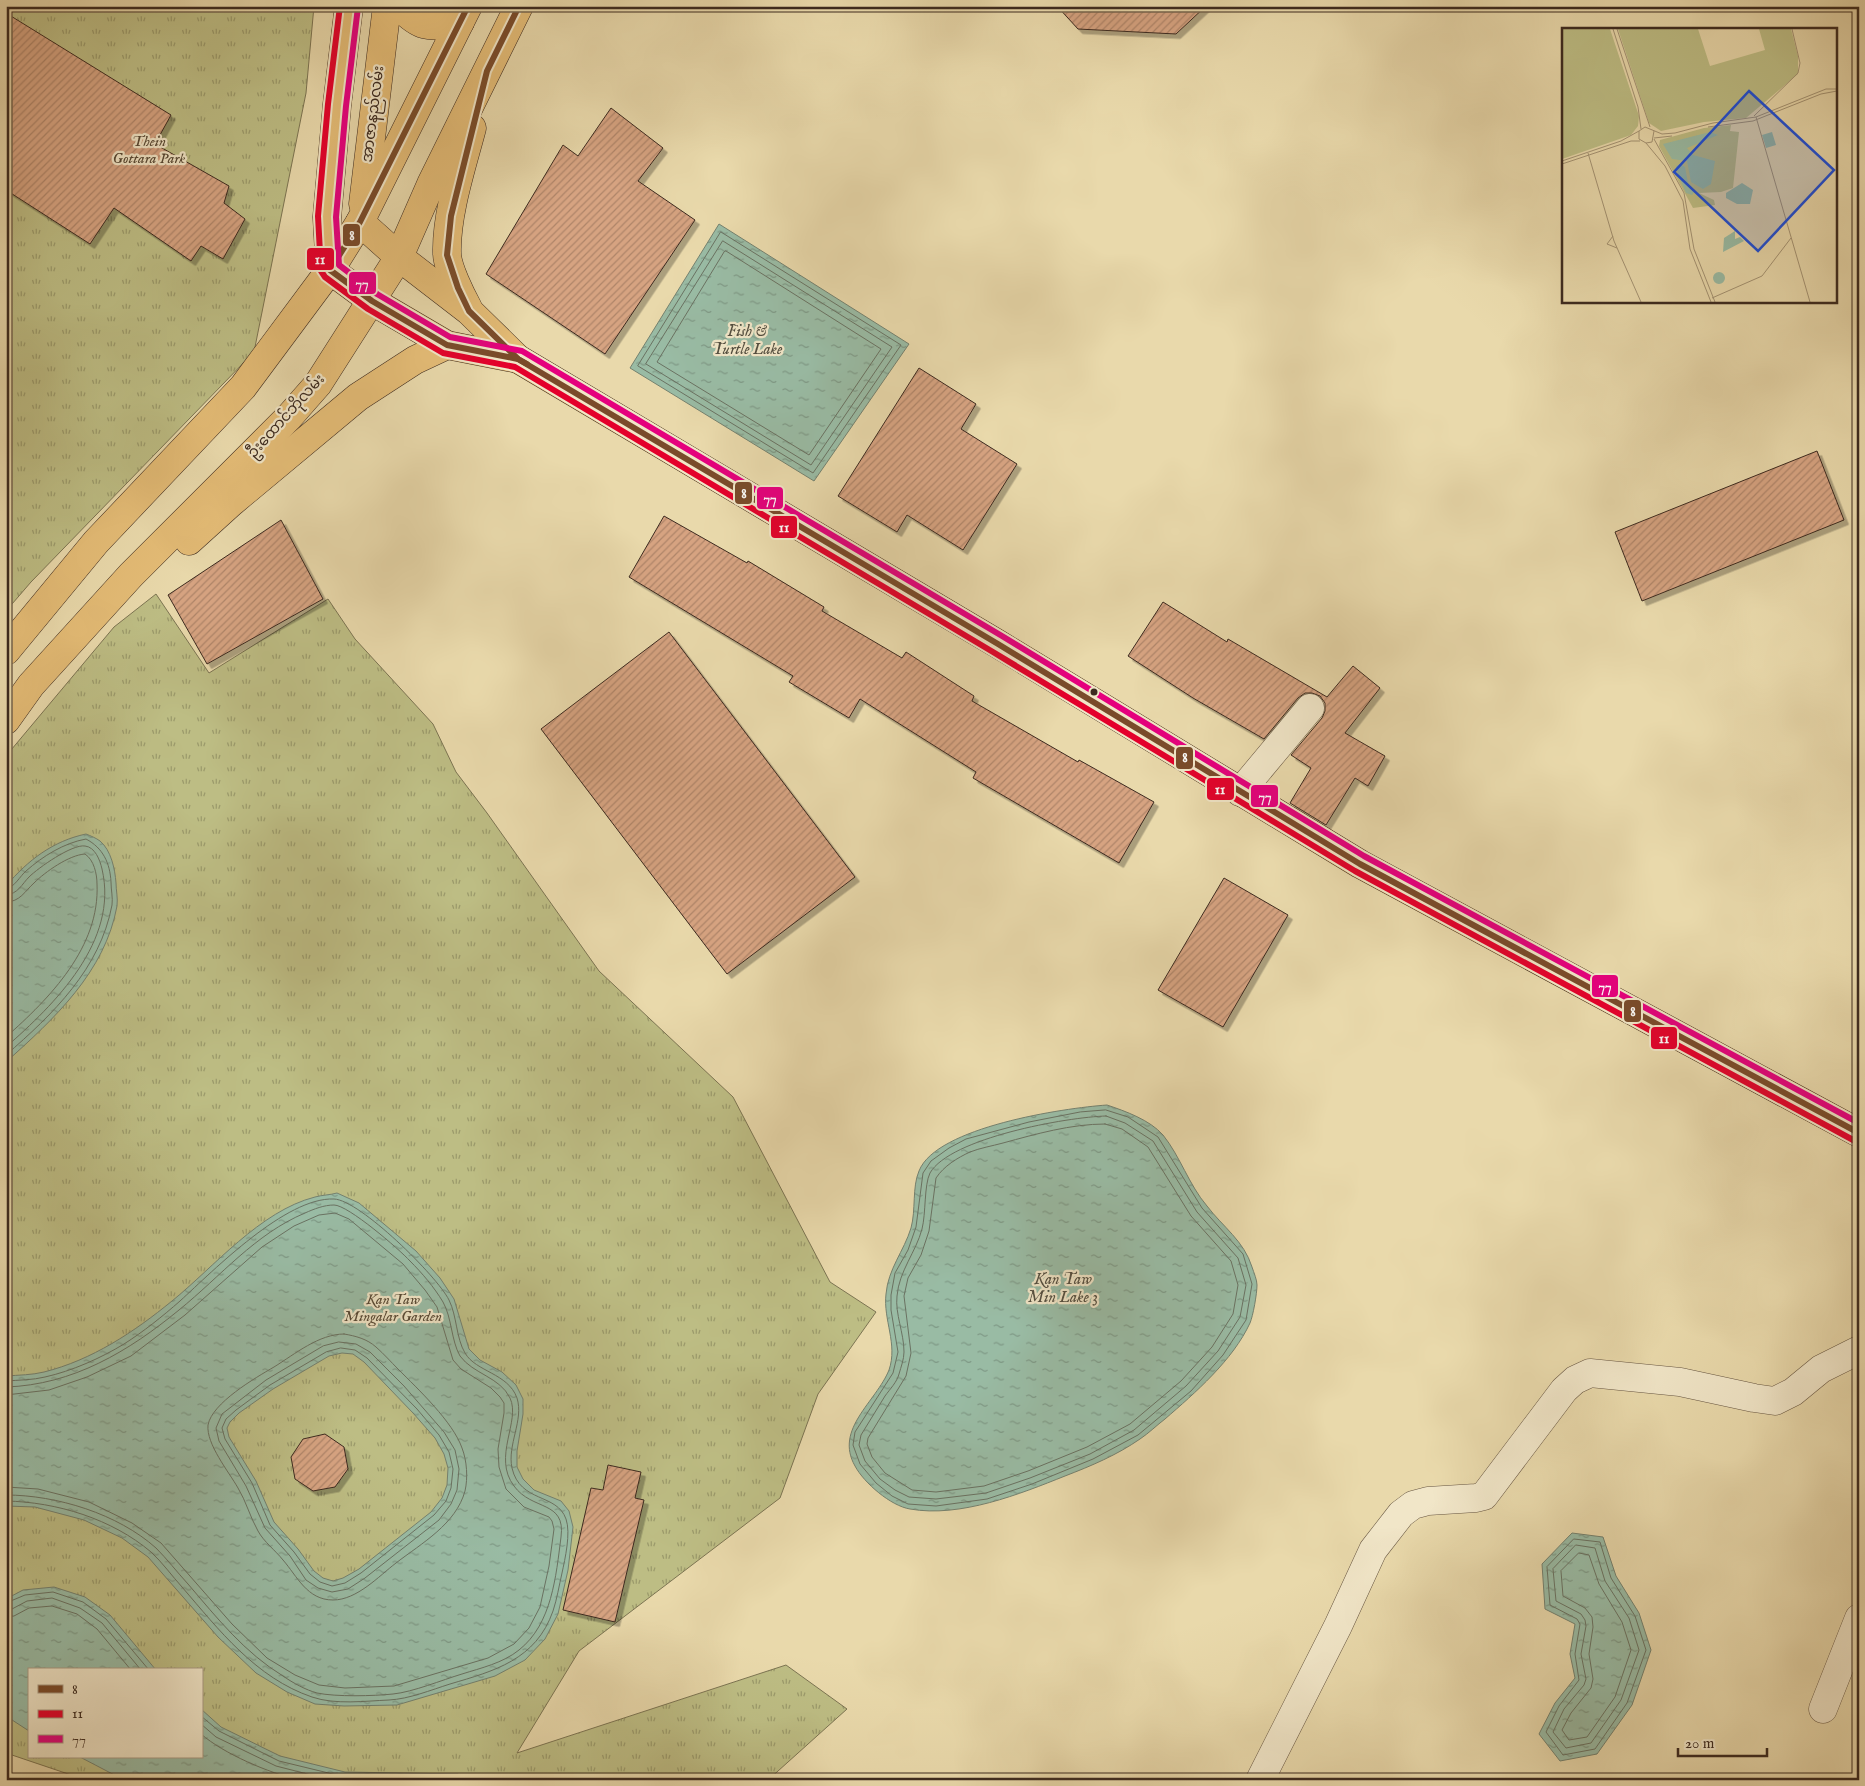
<svg xmlns="http://www.w3.org/2000/svg" width="1865" height="1786" font-family="'IM FELL English','Noto Sans Myanmar',serif">
<style>
.park{fill:url(#park-tufts);stroke:#7c7452;fill-rule:evenodd}
.water{fill:url(#water-ripples);stroke:#74816f;fill-rule:evenodd}
.lines{fill:none;stroke-linecap:round;stroke-linejoin:round}
.shore{stroke:#6a7262;stroke-width:1}
.building{fill:url(#building-hatch);stroke:#3c2a1f;filter:url(#shadow)}
.minor-casing{stroke:#675642;stroke-width:29}
.major-casing{stroke:#3c2a1f;stroke-width:29}
.minor{stroke:#f1e6c8;stroke-width:28}
.major{stroke:#e4bc76;stroke-width:28}
.bus-1-casing{stroke:#f1e6c8;stroke-width:10}
.bus-2-casing{stroke:#f1e6c8;stroke-width:10}
.bus-3-casing{stroke:#f1e6c8;stroke-width:10}
.bus-1{stroke:#7a4b2a;stroke-width:6}
.bus-2{stroke:#e4002b;stroke-width:6}
.bus-3{stroke:#e5007d;stroke-width:6}
.bus-dot{fill:#3c2a1f;stroke:#f1e6c8;stroke-width:2}
.labels{text-anchor:middle;dominant-baseline:central;stroke-width:4.5;stroke-linejoin:round;paint-order:stroke}
.street-label{font-size:15px;fill:#3c2a1f;stroke:#f1e6c8}
.park-label{font-size:15px;font-style:italic;fill:#564733;stroke:#f1e6c8}
.water-label{font-size:16px;font-style:italic;fill:#534e40;stroke:#f1e6c8}
.inset-road{fill:none;stroke:#a49373;stroke-width:1}
.view{fill:#1d4ed8;fill-opacity:0.15;stroke:#1d4ed8;stroke-width:2.5}
.inset-edge{fill:none;stroke:#3c2a1f;stroke-width:2.5}
.line-badge{stroke:#f1e6c8;stroke-width:2}
.badge-label{font-size:14px;text-anchor:middle;font-weight:bold;fill:#fff}
</style>
<defs>
<pattern id="park-tufts" width="24" height="20" patternUnits="userSpaceOnUse" patternTransform="scale(1.25)"><rect width="24" height="20" fill="#bdbd84"/><path d="M3 7l-1-3M5 7V3M7 7l1-3M15 17l-1-3M17 17v-4M19 17l1-3" fill="none" stroke="#9b9a6b"/></pattern>
<pattern id="water-ripples" width="26" height="14" patternUnits="userSpaceOnUse" patternTransform="scale(1.25)"><rect width="26" height="14" fill="#99bba4"/><path d="M2 4q2-2 4 0t4 0M15 11q2-2 4 0t4 0" fill="none" stroke="#7e9885"/></pattern>
<pattern id="building-hatch" width="6" height="6" patternUnits="userSpaceOnUse" patternTransform="scale(1.25)"><rect width="6" height="6" fill="#d6a381"/><path d="M-1 1l2-2M0 6l6-6M5 7l2-2" fill="none" stroke="#af8569"/></pattern>
<filter id="shadow"><feDropShadow dx="4.5" dy="4.5" stdDeviation="0" flood-color="#0004"/></filter>
</defs>
<rect width="100%" height="100%" fill="#e9d9ab"/>
<filter id="stains"><feTurbulence type="fractalNoise" baseFrequency=".004" numOctaves="4"/><feColorMatrix values="0 0 0 0 .2 0 0 0 0 .09 0 0 0 0 .02 0 0 0 .5 -.17"/></filter>
<radialGradient id="worn" r=".72"><stop offset=".6" stop-color="#630" stop-opacity="0"/><stop offset="1" stop-color="#630" stop-opacity=".3"/></radialGradient>
<g class="park">
<polygon points="6,6 314,6 306,93 254,352 31,582 6,611"/>
<path d="M156,594L209,673L328,599L355,639L433,724L456,772L487,813L599,971L733,1097L830,1282L876,1312L818,1394L780,1498L579,1651L517,1753L786,1665L847,1709L768,1780H86L6,1753V756L114,627ZM29,1670H201V1757H29Z"/>
</g>
<g class="water">
<polygon points="719,224 909,344 814,481 630,368"/>
<path d="M86,834C91,836 96,838 100,841C111,850 115,869 116,883C116,890 118,898 117,906C105,972 54,1019 6,1062V886C28,860 53,841 86,834Z"/>
<path d="M1107,1105C1125,1111 1150,1120 1163,1135C1180,1156 1189,1185 1207,1206C1223,1227 1244,1241 1252,1267C1254,1273 1257,1280 1257,1285C1257,1294 1253,1316 1250,1323C1233,1360 1195,1393 1165,1419C1157,1425 1149,1433 1140,1439C1117,1455 1091,1466 1065,1476C1020,1494 960,1518 910,1509C891,1506 864,1483 855,1466C834,1429 876,1402 889,1370C898,1344 883,1320 886,1294C888,1269 904,1251 911,1228C916,1210 912,1187 919,1171C936,1127 1064,1108 1107,1105Z"/>
<path d="M337,1193L359,1203L416,1251L440,1278L454,1299L469,1349L480,1360L502,1372L516,1385L523,1399V1414L517,1451V1467L523,1479L534,1490L561,1501L569,1511L573,1527L568,1570L558,1614L545,1639L525,1660L495,1676L397,1705L344,1706L315,1704L287,1692L256,1673L218,1637L148,1557L122,1538L84,1520L35,1507L6,1506V1376C19,1375 32,1375 44,1372C92,1360 134,1332 172,1301C214,1267 260,1211 315,1197C322,1195 330,1195 337,1193ZM342,1353L353,1354L364,1362L413,1413L435,1438L444,1454L448,1468L447,1485L442,1498L431,1512L359,1569L343,1578L333,1581L323,1578L314,1571L298,1549L274,1522L256,1481L229,1437L227,1428L230,1422L239,1413L273,1389L329,1356Z"/>
<polygon points="1572,1533 1603,1537 1616,1576 1639,1613 1651,1650 1632,1705 1597,1754 1560,1761 1539,1734 1555,1703 1575,1678 1570,1654 1575,1624 1545,1609 1542,1564"/>
<polygon points="54,1587 85,1597 110,1615 156,1670 29,1670 29,1731 6,1716 6,1599 23,1590"/>
<polygon points="201,1709 221,1727 280,1756 345,1772 458,1774 466,1780 124,1780 80,1757 201,1757"/>
</g>
<g class="lines">
<g class="shore">
<polygon points="721,232 901,345 813,473 638,366"/>
<polygon points="723,241 892,347 811,465 646,364"/>
<polygon points="726,251 881,349 809,455 657,362 724,252"/>
<path d="M6,889C15,887 20,876 26,871C43,856 64,843 86,839C103,848 110,863 111,882C111,890 113,898 112,905C100,969 53,1014 6,1055"/>
<path d="M6,895C18,894 22,884 29,877C38,868 72,844 85,846C95,847 100,860 102,869C119,941 55,1004 6,1047"/>
<path d="M6,902C20,902 25,891 34,883C45,872 69,855 85,854C94,860 97,874 97,884C100,947 50,998 6,1037"/>
<polygon points="1106,1110 1128,1117 1158,1137 1202,1208 1243,1254 1252,1284 1246,1320 1223,1355 1191,1391 1138,1435 1093,1459 1032,1484 987,1499 936,1506 908,1504 892,1496 876,1483 860,1464 853,1445 855,1432 893,1373 898,1352 891,1310 891,1295 895,1273 908,1250 916,1227 923,1173 931,1161 949,1148 966,1139 1029,1122 1080,1112"/>
<path d="M1106,1116L1125,1123L1153,1141L1197,1212L1238,1258L1246,1285L1240,1317L1218,1351L1186,1386L1134,1430L1090,1454L1030,1478L986,1493L936,1499L909,1497L895,1490L880,1479L865,1461L859,1445L861,1435C869,1422 877,1409 885,1396C890,1389 897,1382 899,1374C901,1367 904,1359 904,1352C904,1333 895,1314 897,1296C899,1271 916,1252 922,1229C926,1214 924,1185 930,1173C950,1138 1067,1117 1106,1116Z"/>
<path d="M1105,1124L1122,1129L1148,1147L1191,1216L1231,1261L1238,1285L1233,1314L1212,1347L1181,1381L1130,1424L1087,1447L1028,1471L984,1486L936,1492L912,1490L885,1473L872,1457L867,1444L868,1438L906,1376L911,1353L904,1296L908,1278L921,1255L929,1231L936,1178C944,1166 957,1158 970,1152C980,1148 992,1146 1003,1143C1036,1134 1071,1124 1105,1124Z"/>
<path d="M344,1334C356,1336 367,1339 376,1347C384,1354 391,1362 398,1369C418,1389 453,1422 462,1448C467,1461 468,1478 465,1491C456,1524 422,1543 396,1563C379,1576 357,1600 333,1600C307,1600 297,1576 283,1560C275,1550 264,1542 258,1531C250,1517 246,1501 238,1488C229,1472 206,1444 208,1425C212,1403 255,1378 274,1367C295,1354 319,1334 344,1334Z"/>
<polygon points="339,1342 356,1344 370,1352 404,1386 444,1432 455,1450 459,1469 457,1490 451,1504 439,1520 365,1578 348,1589 332,1592 318,1588 306,1580 290,1556 265,1528 246,1486 219,1441 216,1428 222,1414 266,1380 323,1346"/>
<polygon points="341,1348 355,1350 367,1358 417,1409 439,1435 449,1452 453,1469 451,1488 446,1501 434,1515 361,1573 345,1583 332,1586 320,1582 310,1574 294,1552 270,1525 252,1483 225,1439 222,1428 226,1419 236,1410 270,1385 326,1352"/>
<path d="M6,1381C19,1380 33,1380 45,1377C72,1371 101,1358 124,1344C143,1332 163,1316 180,1301C214,1270 286,1197 334,1199C360,1200 437,1276 449,1300C457,1316 456,1338 465,1353C476,1372 508,1373 517,1398C524,1420 507,1445 512,1468C520,1503 557,1493 566,1519C571,1533 565,1559 562,1573C559,1586 557,1599 553,1611C536,1660 494,1671 450,1684C431,1690 409,1699 389,1700C365,1701 335,1705 312,1697C256,1678 219,1630 182,1587C172,1576 162,1562 151,1552C112,1519 57,1502 6,1501"/>
<path d="M6,1387C73,1385 129,1351 179,1310C221,1276 255,1234 305,1213C314,1209 324,1205 334,1205C348,1205 399,1249 410,1261C422,1273 434,1287 443,1302C452,1318 451,1340 460,1356C473,1374 500,1377 510,1398C521,1421 492,1457 514,1486C532,1511 566,1500 561,1537C556,1576 552,1624 519,1650C503,1663 481,1668 462,1674C442,1680 413,1692 393,1694C374,1696 336,1697 317,1693C306,1690 293,1683 283,1676C245,1653 217,1618 188,1584C177,1572 167,1559 156,1548C118,1514 57,1495 6,1495"/>
<polyline points="6,1395 49,1390 87,1377 131,1356 185,1315 262,1247 294,1226 319,1215 335,1213 349,1219 403,1264 425,1290 437,1307 453,1360 461,1369 491,1388 500,1397 504,1403 504,1413 498,1449 499,1467 506,1489 524,1507 549,1517 552,1521 554,1529 549,1566 540,1607 529,1628 514,1644 488,1658 394,1686 345,1688 319,1685 295,1675 267,1658 232,1624 161,1543 132,1523 89,1502 38,1489 6,1487"/>
<polygon points="1574,1539 1600,1542 1611,1578 1635,1616 1646,1650 1627,1703 1595,1749 1563,1755 1546,1732 1559,1706 1579,1680 1575,1654 1580,1624 1577,1619 1550,1605 1547,1567"/>
<polygon points="1576,1545 1595,1548 1605,1581 1629,1618 1639,1650 1621,1700 1591,1743 1566,1748 1553,1732 1564,1709 1584,1685 1586,1679 1581,1654 1586,1626 1585,1620 1581,1614 1556,1601 1553,1569"/>
<polygon points="1579,1553 1589,1555 1599,1584 1622,1622 1631,1650 1615,1697 1587,1737 1569,1740 1562,1730 1571,1713 1591,1688 1593,1679 1589,1654 1593,1627 1592,1617 1585,1608 1563,1596 1561,1571"/>
<polyline points="6,1603 25,1595 53,1592 83,1602 106,1619 149,1670"/>
<polyline points="6,1609 12,1609 27,1601 52,1598 80,1608 102,1623 141,1670"/>
<polyline points="6,1617 14,1616 29,1608 52,1606 77,1614 97,1629 131,1670"/>
<polyline points="201,1716 219,1731 279,1761 345,1777 458,1780"/>
<polyline points="201,1724 216,1737 276,1766 331,1780"/>
<path d="M201,1734C224,1754 269,1773 299,1780"/>
</g>
</g>
<g class="building">
<polygon points="1057,6 1206,6 1176,34 1078,29"/>
<polygon points="6,13 171,115 155,144 229,186 224,203 245,219 223,259 201,246 191,261 114,208 90,244 6,190"/>
<polygon points="611,108 663,148 638,181 695,220 605,354 486,274 563,145 578,156"/>
<polygon points="919,368 976,404 961,429 1017,464 963,550 907,515 897,532 838,496"/>
<polygon points="1817,451 1844,520 1642,601 1615,532"/>
<polygon points="664,516 747,563 748,561 824,607 822,611 902,658 906,652 974,696 972,701 1078,762 1079,760 1154,802 1119,863 973,778 976,772 860,699 849,718 789,682 793,676 629,577"/>
<polygon points="281,520 323,599 207,664 168,595"/>
<polygon points="1163,602 1227,642 1228,639 1327,697 1353,666 1380,688 1345,733 1385,756 1368,786 1355,778 1326,825 1290,803 1311,768 1291,755 1322,718 1325,711 1325,703 1320,696 1312,693 1305,693 1298,698 1264,739 1193,698 1128,656"/>
<polygon points="669,632 855,877 727,974 541,729"/>
<polygon points="1224,878 1288,915 1223,1027 1158,990"/>
<polygon points="325,1434 344,1447 348,1469 335,1487 313,1491 295,1479 291,1457 303,1439"/>
<polygon points="608,1465 641,1472 635,1498 644,1500 615,1622 563,1610 591,1488 603,1490"/>
</g>
<g class="lines">
<g class="minor-casing">
<g id="minor">
<polyline points="1240,792 1310,708"/>
<polyline points="1823,1709 1859,1618"/>
<polyline points="1260,1780 1338,1626 1373,1550 1401,1514 1413,1505 1428,1501 1476,1498 1484,1496 1564,1390 1575,1380 1590,1373 1680,1382 1754,1398 1775,1401 1793,1392 1821,1369 1859,1350"/>
</g>
</g>
<g class="major-casing">
<g id="major">
<path d="M399,6C422,30 429,27 460,22"/>
<polyline points="363,204 387,6"/>
<polyline points="360,222 399,257 469,311 518,359 998,644 1360,864 1859,1133"/>
<polyline points="330,270 327,217 337,105 349,6"/>
<polyline points="330,270 372,301 447,345 518,359"/>
<path d="M468,308C461,295 447,267 447,253C446,214 462,166 472,128"/>
<polyline points="189,541 232,502 358,397 415,360 447,345"/>
<polyline points="6,651 96,542 243,387 330,270 360,222 468,6"/>
<polyline points="6,720 31,685 131,575 289,417 318,384 399,257 431,184 519,6"/>
</g>
</g>
<use href="#minor" class="minor"/>
<use href="#major" class="major"/>
<g class="bus-1-casing">
<g id="bus-1">
<polyline points="468,6 360,222 330,270 372,301 447,345 518,359 998,644 1360,864 1859,1133"/>
<polyline points="519,6 487,71 451,216 447,255 458,288 469,311 518,359 527,364"/>
</g>
</g>
<g class="bus-2-casing">
<polyline id="bus-2" points="340,6 328,104 318,216 321,271 325,277 368,309 443,353 515,367 993,652 1355,871 1855,1141"/>
</g>
<g class="bus-3-casing">
<polyline id="bus-3" points="358,7 346,106 336,217 339,265 377,294 450,337 522,351 1002,636 1364,856 1859,1123"/>
</g>
<use href="#bus-1" class="bus-1"/>
<use href="#bus-2" class="bus-2"/>
<use href="#bus-3" class="bus-3"/>
</g>
<circle class="bus-dot" cx="1094" cy="692" r="4.5"/>
<g class="labels">
<g class="street-label">
<text transform="translate(373 114) rotate(-83)">အာဇာနည်လမ်း</text>
<text transform="translate(286 416) rotate(-48)">ဦးထောင်ဘိုလမ်း</text>
</g>
<g class="park-label">
<text x="149" y="141">Thein<tspan x="149" dy="17">Gottara Park</tspan></text>
<text x="393" y="1299">Kan Taw<tspan x="393" dy="17">Mingalar Garden</tspan></text>
</g>
<g class="water-label">
<text x="747" y="332">Fish &amp;<tspan x="747" dy="18">Turtle Lake</tspan></text>
<text x="1063" y="1280">Kan Taw<tspan x="1063" dy="18">Min Lake 3</tspan></text>
</g>
</g>
<g transform="translate(1562 28)">
<rect width="275" height="275" fill="#e9d9ab"/>
<path d="M0,1H48L77,88L76,98L69,107L0,131ZM56,1H136L148,38L203,22L197,1H229L236,28V46L184,90L142,94L99,103L87,95ZM169,97L168,103L177,104L171,160L159,164L137,165L152,172L153,177L131,180L97,118L98,112L142,100Z" fill="#bdbd84"/>
<path d="M148,104L156,107L125,120L131,127L153,133L149,156L141,161L129,154L125,133L110,131L101,116ZM210,104L214,117L204,120L200,107ZM118,136L123,139L126,155L133,163L130,167L124,165L117,149L114,138ZM180,155L191,162L188,176H175L164,170V165ZM173,203V211L178,209L182,213L161,224L162,210ZM151 250a6 6 0 1 1 12 0a6 6 0 1 1-12 0Z" fill="#99bba4"/>
<path class="inset-road" d="M51,1L76,79L79,101M55,1L88,99M192,88L236,45L238,35L230,1M194,89L248,274M146,99L191,93L259,66L275,63M92,103L90,114L84,115L77,111V103L83,99L100,106L113,105L151,95L194,89L264,61H275M92,110L110,108M92,111L122,165L132,221L153,274M84,115L103,138L121,173L128,221L149,274M26,125L52,213L79,274M0,133L59,113L77,103M0,136L69,113H78M51,208L45,216L55,220M150,270L200,248L229,210"/>
<path class="view" d="M187,63L272,142L196,223L112,144Z"/>
<rect width="275" height="275" class="inset-edge"/>
</g>
<g class="line-badge">
<rect x="342" y="223" width="19" height="24" rx="5" fill="#7a4b2a"/>
<rect x="306" y="247" width="29" height="24" rx="5" fill="#e4002b"/>
<rect x="348" y="271" width="29" height="24" rx="5" fill="#e5007d"/>
<rect x="734" y="481" width="19" height="24" rx="5" fill="#7a4b2a"/>
<rect x="756" y="486" width="28" height="24" rx="5" fill="#e5007d"/>
<rect x="770" y="515" width="28" height="24" rx="5" fill="#e4002b"/>
<rect x="1175" y="746" width="19" height="24" rx="5" fill="#7a4b2a"/>
<rect x="1206" y="777" width="29" height="24" rx="5" fill="#e4002b"/>
<rect x="1250" y="784" width="29" height="24" rx="5" fill="#e5007d"/>
<rect x="1591" y="974" width="28" height="24" rx="5" fill="#e5007d"/>
<rect x="1623" y="999" width="19" height="24" rx="5" fill="#7a4b2a"/>
<rect x="1650" y="1026" width="28" height="24" rx="5" fill="#e4002b"/>
</g>
<g class="badge-label">
<text x="352" y="240">8</text>
<text x="320" y="264">11</text>
<text x="362" y="288">77</text>
<text x="744" y="498">8</text>
<text x="770" y="503">77</text>
<text x="784" y="532">11</text>
<text x="1185" y="762">8</text>
<text x="1220" y="794">11</text>
<text x="1265" y="801">77</text>
<text x="1605" y="991">77</text>
<text x="1633" y="1016">8</text>
<text x="1664" y="1043">11</text>
</g>
<rect width="1865" height="1786" fill="none" stroke="#e9d9ab" stroke-width="25"/>
<rect x="8" y="8" width="1850" height="1771" fill="none" stroke="#3c2a1f" stroke-width="2.5"/>
<rect x="12" y="12" width="1840" height="1761" fill="none" stroke="#3c2a1f"/>
<rect x="28" y="1668" width="175" height="90" fill="#f1e6c8" stroke="#a99b84"/>
<rect x="38" y="1685" width="25" height="8" fill="#7a4b2a" stroke="#a99b84"/>
<text x="72" y="1694" font-size="15" fill="#3c2a1f">8</text>
<rect x="38" y="1710" width="25" height="8" fill="#e4002b" stroke="#a99b84"/>
<text x="72" y="1718" font-size="15" fill="#3c2a1f">11</text>
<rect x="38" y="1735" width="25" height="8" fill="#e5007d" stroke="#a99b84"/>
<text x="72" y="1744" font-size="15" fill="#3c2a1f">77</text>
<path d="M1678 1748v8h89v-8" fill="none" stroke="#3c2a1f" stroke-width="2.5"/>
<text x="1685" y="1748" font-size="15" fill="#3c2a1f" stroke="#f1e6c8" stroke-width="4" paint-order="stroke">20 m</text>
<rect width="100%" height="100%" filter="url(#stains)"/>
<rect width="100%" height="100%" fill="url(#worn)"/>
</svg>
